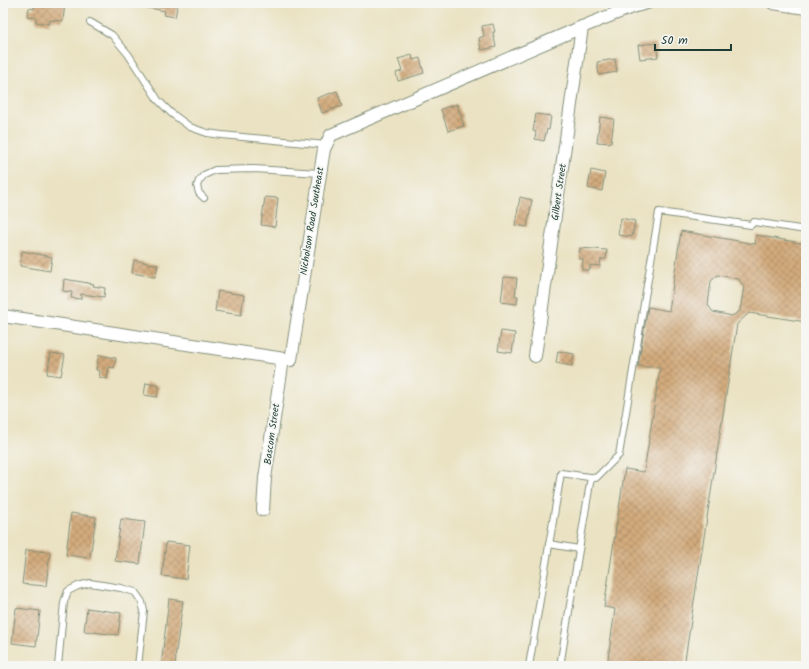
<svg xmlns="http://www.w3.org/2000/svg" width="809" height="669" font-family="Kalam,sans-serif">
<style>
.building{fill:url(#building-cross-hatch);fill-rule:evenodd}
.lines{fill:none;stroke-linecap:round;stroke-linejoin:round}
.lane-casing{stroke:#84907b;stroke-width:8}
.street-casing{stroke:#84907b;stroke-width:14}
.lane{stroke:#fff;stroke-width:6}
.street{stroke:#fff;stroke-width:12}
.labels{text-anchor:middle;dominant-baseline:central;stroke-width:3.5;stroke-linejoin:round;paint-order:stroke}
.street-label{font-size:10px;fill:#1f3d34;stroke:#f6f6f2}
</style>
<defs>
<pattern id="building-cross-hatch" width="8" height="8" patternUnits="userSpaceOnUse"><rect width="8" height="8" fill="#d3ab7d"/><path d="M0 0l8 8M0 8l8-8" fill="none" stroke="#ab8c67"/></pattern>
</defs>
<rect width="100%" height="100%" fill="#f6f6f2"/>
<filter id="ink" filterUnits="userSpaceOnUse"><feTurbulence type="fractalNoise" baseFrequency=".025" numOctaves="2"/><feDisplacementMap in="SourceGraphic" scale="8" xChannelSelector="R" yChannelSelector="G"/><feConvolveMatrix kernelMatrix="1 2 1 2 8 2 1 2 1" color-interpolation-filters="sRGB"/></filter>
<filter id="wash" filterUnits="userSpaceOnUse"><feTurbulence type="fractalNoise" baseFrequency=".012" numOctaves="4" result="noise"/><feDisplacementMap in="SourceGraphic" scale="16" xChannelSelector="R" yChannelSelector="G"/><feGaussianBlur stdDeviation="0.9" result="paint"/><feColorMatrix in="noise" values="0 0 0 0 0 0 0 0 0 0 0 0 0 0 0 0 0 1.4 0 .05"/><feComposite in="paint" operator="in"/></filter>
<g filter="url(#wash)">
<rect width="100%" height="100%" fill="#eae2c2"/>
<g id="blocks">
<g class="building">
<polygon points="35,3 65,3 63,21 50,20 49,24 36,22 36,18 27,16 29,8 34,9"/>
<polygon points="143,3 178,3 175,17 164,15 165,11 143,7"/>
<polygon points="493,24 495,32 493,32 496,47 481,50 479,38 484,36 482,26"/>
<polygon points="656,43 658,57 640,59 638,45"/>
<polygon points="412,55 413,60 420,58 424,73 398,81 396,73 402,71 398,59"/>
<polygon points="615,59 617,72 599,75 597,62"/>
<polygon points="337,91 342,106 322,113 317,98"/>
<polygon points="457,104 464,126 448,131 441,109"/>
<polygon points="536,114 551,116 549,130 547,129 544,141 535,139 536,132 533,131"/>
<polygon points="600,117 614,119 611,143 597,142"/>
<polygon points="591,170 605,173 602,191 588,188"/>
<polygon points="265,197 278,198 275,227 261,225"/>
<polygon points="520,197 532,200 527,227 515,225"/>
<polygon points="621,218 635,221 632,237 618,235"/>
<path d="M681,231L755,244L756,235L806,244V322L749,313L737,324L684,666H607L615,609L604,607L625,469L644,472L660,368L638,366L648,307L669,311ZM718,275L738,279L744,286L740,311L732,316L713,312L708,305L711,281Z"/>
<polygon points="580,248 607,250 606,259 601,259 600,266 590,265 590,270 582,270 583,259 579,259"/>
<polygon points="22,251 52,257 50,271 20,266"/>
<polygon points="134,260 158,265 155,277 132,273"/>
<polygon points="504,277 517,278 515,296 518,296 517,304 501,302"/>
<polygon points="64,279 94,284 93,286 105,288 104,297 81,294 81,299 71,298 72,292 63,291"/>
<polygon points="218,291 244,295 241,315 215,311"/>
<polygon points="501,331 515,333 512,353 498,351"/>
<polygon points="558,351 574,354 572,366 556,363"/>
<polygon points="51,353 65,355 61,376 47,374"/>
<polygon points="99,355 116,358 114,368 109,367 107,379 99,377 100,371 96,370"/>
<polygon points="146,383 159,386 157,397 144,395"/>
<polygon points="71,513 96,517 90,558 66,555"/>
<polygon points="121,519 145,522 140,564 115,561"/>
<polygon points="166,542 190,545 186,579 162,576"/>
<polygon points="26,550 50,552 46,586 22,584"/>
<polygon points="169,599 183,601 175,658 176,658 175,666 161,666"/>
<polygon points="16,608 40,611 36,646 12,643"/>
<polygon points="87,608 121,613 118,635 84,631"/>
</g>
</g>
</g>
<g filter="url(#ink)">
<use href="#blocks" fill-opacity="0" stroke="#84907b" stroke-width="1"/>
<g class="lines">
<g class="lane-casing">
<g id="lane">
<polyline points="90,22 112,35 128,54 158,100 171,113 190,127 207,133 222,135 326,145"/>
<polyline points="204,198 199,193 197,186 199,181 204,175 215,170 254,169 320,173"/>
<polyline points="549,544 579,549"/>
<polyline points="58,666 64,602 68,591 78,586 90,583 121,588 135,592 142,602 144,611 138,666"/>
<polyline points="529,666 561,473 596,478 619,455 659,212 751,225 754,222 806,230"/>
<polyline points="560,666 591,477"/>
</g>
</g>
<g class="street-casing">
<g id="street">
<polyline points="773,3 806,8"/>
<polyline points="3,316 291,360 324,149 331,135 582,27 632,7 647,3"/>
<polyline points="535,356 582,27"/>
<polyline points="263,510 265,478 283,359"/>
</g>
</g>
<use href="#lane" class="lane"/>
<use href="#street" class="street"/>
</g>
</g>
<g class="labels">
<g class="street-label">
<text transform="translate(559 192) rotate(-82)">Gilbert Street</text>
<text transform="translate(312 221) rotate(-81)">Nicholson Road Southeast</text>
<text transform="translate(272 434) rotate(-82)">Bascom Street</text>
</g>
</g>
<rect width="809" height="669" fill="none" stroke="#f6f6f2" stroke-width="16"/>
<path d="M655 44v6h76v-6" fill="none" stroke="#1f3d34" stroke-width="2"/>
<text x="661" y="44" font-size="12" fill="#1f3d34" stroke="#f6f6f2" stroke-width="3" paint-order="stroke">50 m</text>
</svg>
